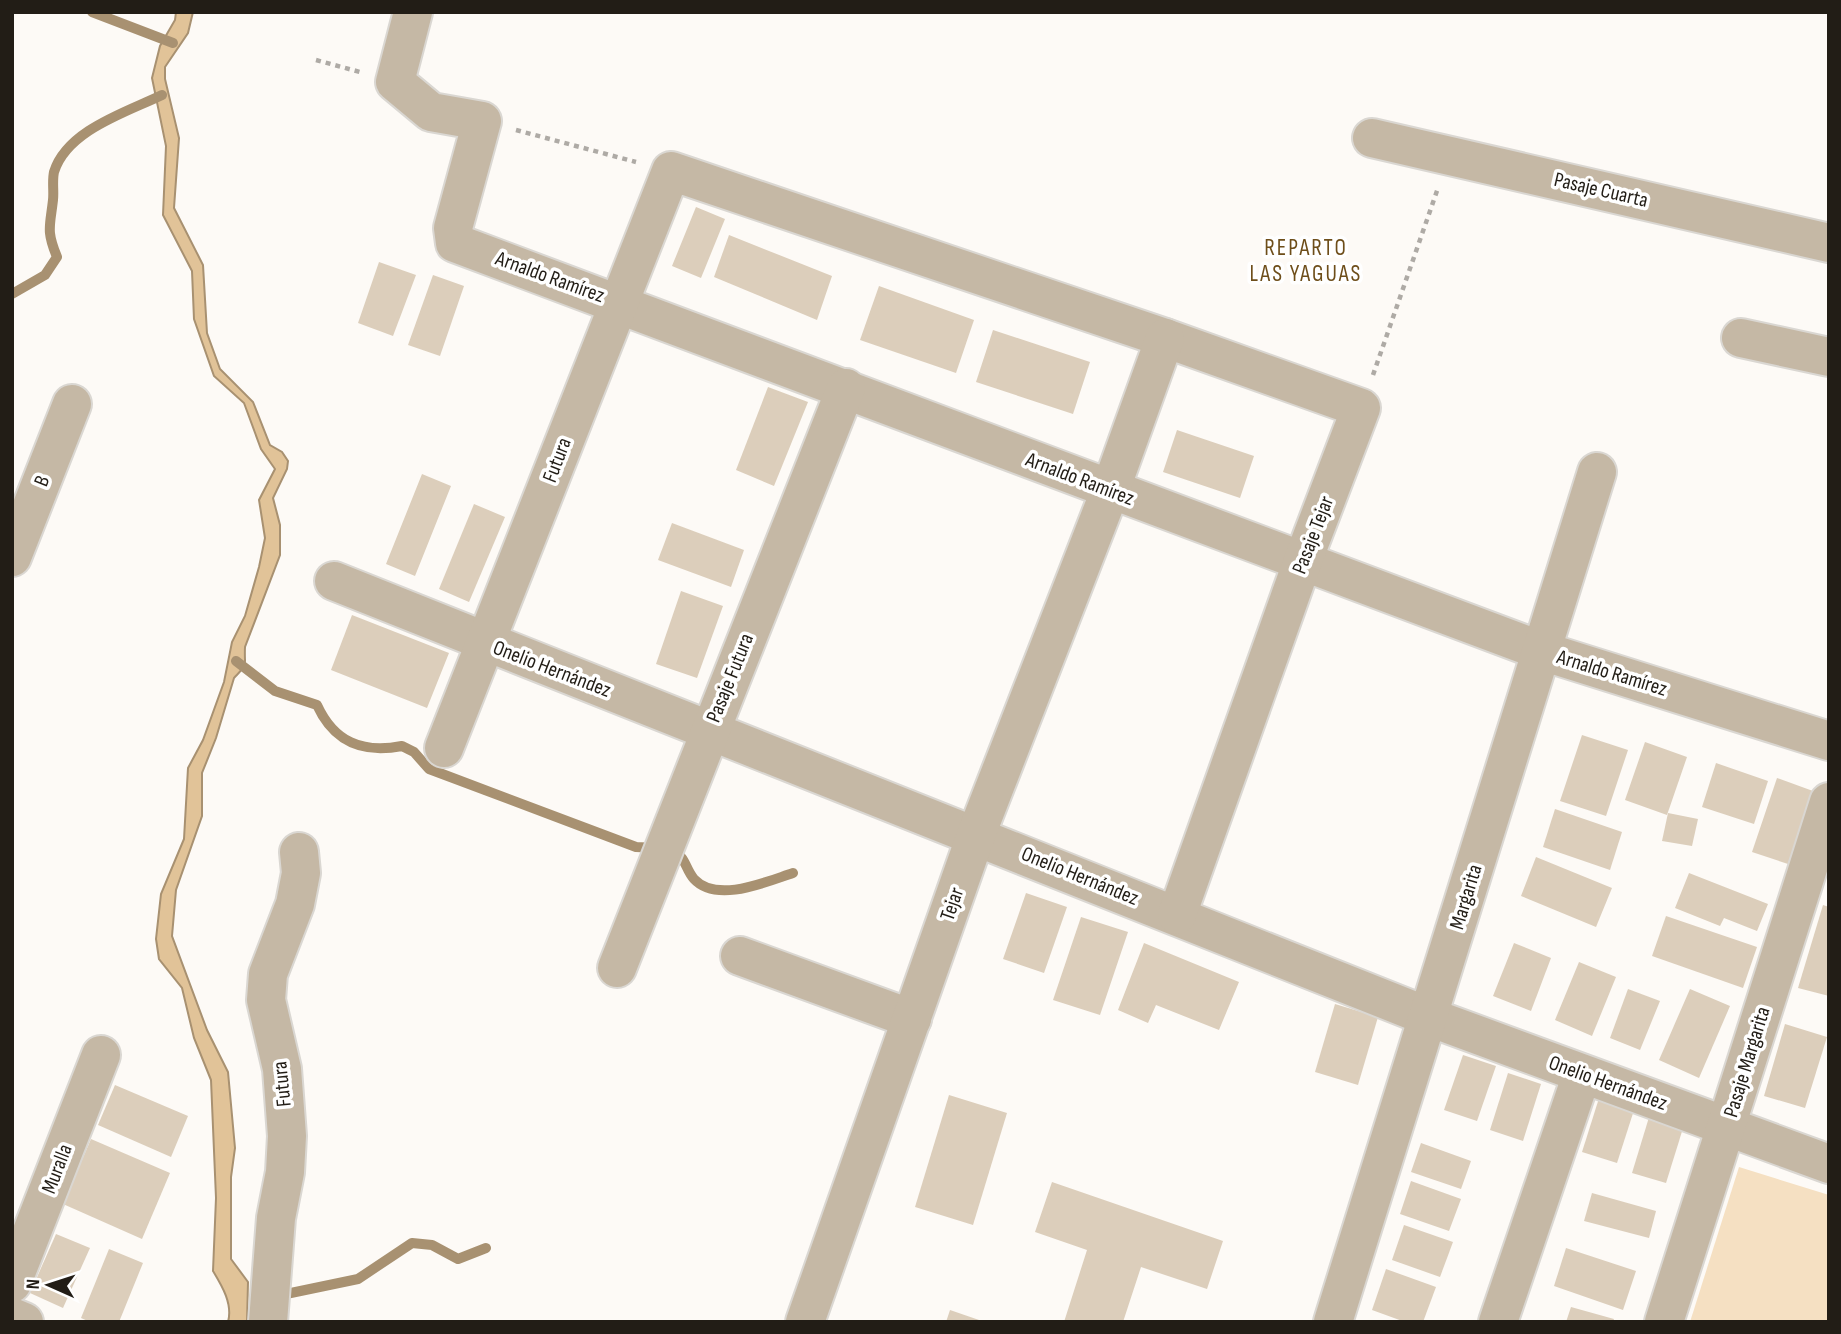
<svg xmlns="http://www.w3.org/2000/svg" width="1841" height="1334" font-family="'Sofia Sans Condensed',sans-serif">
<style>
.green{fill:#f5e0c2}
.water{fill:#e1c398;stroke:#a89171;stroke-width:2}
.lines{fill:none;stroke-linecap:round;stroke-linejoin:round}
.stream{stroke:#a89171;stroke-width:10}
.building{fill:#dccebb}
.minor-casing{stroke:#dad7d2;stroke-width:42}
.path{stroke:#aeaaa5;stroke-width:4.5;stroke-dasharray:5 5;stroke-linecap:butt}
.minor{stroke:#c5b8a5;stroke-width:38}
.labels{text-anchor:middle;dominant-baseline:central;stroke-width:7;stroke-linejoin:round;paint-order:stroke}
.street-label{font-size:21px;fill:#221d16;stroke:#fff}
.neighbourhood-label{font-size:23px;letter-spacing:2px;fill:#6e4e1a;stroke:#fff}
</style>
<rect width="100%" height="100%" fill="#fdfaf6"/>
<polygon class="green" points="1739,1167 1829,1195 1829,1322 1690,1322"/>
<path class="water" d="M176,12H193L188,33L165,67V79L179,138L174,208L203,265L207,333L220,369L253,402L270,445L282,452L288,461L287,469L273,498L280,525V555L245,647C244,669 249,662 234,678L216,738L202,773V816L176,890L172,936L207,1030L228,1072L235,1148L231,1177V1259L248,1282L247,1322H228C233,1304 222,1286 213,1271L216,1198L211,1080L194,1038L182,988L159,959L156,939L161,894L184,839L188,768L203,740L224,682L232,642L245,616L259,567L265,538L259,500L275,469L261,449L244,403L214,376L194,319L192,271L163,215L166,146L152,78L160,46L175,20Z"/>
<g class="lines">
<g class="stream">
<polyline points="92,12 173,43"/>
<path d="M12,294L45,275L57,257C46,230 50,227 53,200C54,191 52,181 54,172C67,130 127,112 162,95"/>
<path d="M236,661L275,691L317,705C334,742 362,754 402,746L414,752L429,769L636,847L657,848"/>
<path d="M672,851C686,856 685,869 694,879C717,904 768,881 793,873"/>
<polyline points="286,1294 358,1279 412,1243 432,1245 458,1259 486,1248"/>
</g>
</g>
<g class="building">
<polygon points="696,207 725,219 701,278 672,266"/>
<polygon points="729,235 832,276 817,320 714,277"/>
<polygon points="379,262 416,275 393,336 358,323"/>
<polygon points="433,275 464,286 440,356 408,345"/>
<polygon points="879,286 974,320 956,373 860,340"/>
<polygon points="993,330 1090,362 1073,414 976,382"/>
<polygon points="768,387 808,402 774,486 736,470"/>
<polygon points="1177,430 1254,456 1240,498 1163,472"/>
<polygon points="422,474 451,486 415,576 386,564"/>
<polygon points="474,504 505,517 469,602 439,589"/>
<polygon points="672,523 744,550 731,587 658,560"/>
<polygon points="681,591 723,606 697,678 656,664"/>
<polygon points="352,615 449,653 427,708 331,670"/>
<polygon points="1582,735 1628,750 1606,816 1560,801"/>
<polygon points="1645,742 1687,757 1667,815 1625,800"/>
<polygon points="1716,763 1768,781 1754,824 1702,807"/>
<polygon points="1777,778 1813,791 1788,864 1752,852"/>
<polygon points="1555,809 1622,832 1610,870 1543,847"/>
<polygon points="1668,813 1698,819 1692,846 1662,841"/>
<polygon points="1536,857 1612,888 1596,927 1521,896"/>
<polygon points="1689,873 1768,904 1757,931 1724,918 1720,926 1675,908"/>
<polygon points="1026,893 1067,907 1044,973 1003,959"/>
<polygon points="1823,905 1829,907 1829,996 1798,988"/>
<polygon points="1666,916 1757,947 1743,988 1652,956"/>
<polygon points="1081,917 1128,932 1100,1015 1053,1000"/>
<polygon points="1144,943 1239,982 1219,1030 1156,1005 1148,1023 1118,1010"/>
<polygon points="1514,943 1551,958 1531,1011 1493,996"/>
<polygon points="1579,962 1616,977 1592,1036 1555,1020"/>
<polygon points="1628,989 1660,1001 1640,1050 1610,1038"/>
<polygon points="1690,989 1730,1006 1699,1078 1659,1060"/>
<polygon points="1335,1004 1378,1017 1358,1085 1315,1072"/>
<polygon points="1785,1024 1827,1037 1805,1108 1764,1096"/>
<polygon points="1463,1055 1496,1066 1477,1121 1444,1110"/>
<polygon points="1508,1073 1541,1084 1523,1141 1490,1130"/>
<polygon points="115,1085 188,1116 171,1157 98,1125"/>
<polygon points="949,1095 1007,1113 973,1225 915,1207"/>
<polygon points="1600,1095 1635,1107 1617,1163 1582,1152"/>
<polygon points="1650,1114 1684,1125 1666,1183 1632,1173"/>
<polygon points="91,1139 170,1173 142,1239 63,1204"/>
<polygon points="1421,1143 1471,1161 1461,1189 1411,1172"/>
<polygon points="1411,1181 1461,1199 1449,1231 1400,1214"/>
<polygon points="1052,1182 1223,1241 1207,1289 1141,1267 1123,1322 1064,1322 1087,1250 1035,1232"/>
<polygon points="1592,1193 1656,1211 1649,1238 1584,1221"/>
<polygon points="1404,1225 1453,1242 1440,1277 1392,1260"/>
<polygon points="56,1234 90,1248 63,1308 30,1293"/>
<polygon points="1566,1248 1636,1271 1623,1310 1554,1286"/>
<polygon points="109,1249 143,1263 119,1322 90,1322 81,1318"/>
<polygon points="1386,1269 1436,1287 1423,1322 1405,1322 1372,1310"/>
<polygon points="1571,1307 1614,1319 1613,1322 1566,1322"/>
<polygon points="950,1310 982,1321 982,1322 946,1322"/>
</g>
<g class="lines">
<g class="minor-casing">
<g id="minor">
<polyline points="413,12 395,82 431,112 482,121 453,228 455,243 1542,651 1829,741"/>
<polyline points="1372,138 1829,243"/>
<polyline points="1741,338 1829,357"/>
<polyline points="12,557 72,404"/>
<polyline points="334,581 1429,1017 1829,1164"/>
<polyline points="444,748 671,171 1165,338 1361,408 1302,563 1177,915"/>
<polyline points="740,956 912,1019"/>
<polyline points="617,968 846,388"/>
<polyline points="12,1283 101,1055"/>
<polyline points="12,1317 24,1322"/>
<polyline points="268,1322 276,1218 285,1172 287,1136 282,1069 266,1000 268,974 295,904 301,873 299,852"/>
<polyline points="805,1322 976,835 1110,491 1165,338"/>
<polyline points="1333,1322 1597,472"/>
<polyline points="1498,1322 1582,1074"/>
<polyline points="1664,1322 1829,802"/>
</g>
</g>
<g class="path">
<polyline points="316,60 360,72"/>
<polyline points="516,130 636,162"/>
<polyline points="1373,375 1438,188"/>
</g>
<use href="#minor" class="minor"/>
</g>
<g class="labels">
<g class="street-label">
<text transform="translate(1601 190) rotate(13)">Pasaje Cuarta</text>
<text transform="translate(550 277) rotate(20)">Arnaldo Ramírez</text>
<text transform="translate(557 460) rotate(-69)">Futura</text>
<text transform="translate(1080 479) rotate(21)">Arnaldo Ramírez</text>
<text transform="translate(42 481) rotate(-68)">B</text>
<text transform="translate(1313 535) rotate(-69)">Pasaje Tejar</text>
<text transform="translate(552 669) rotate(21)">Onelio Hernández</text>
<text transform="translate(1612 673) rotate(17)">Arnaldo Ramírez</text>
<text transform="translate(730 678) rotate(-68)">Pasaje Futura</text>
<text transform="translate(1080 876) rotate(22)">Onelio Hernández</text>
<text transform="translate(1466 897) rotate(-73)">Margarita</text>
<text transform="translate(952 904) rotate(-71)">Tejar</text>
<text transform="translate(1747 1062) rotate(-73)">Pasaje Margarita</text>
<text transform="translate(1608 1083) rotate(20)">Onelio Hernández</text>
<text transform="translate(282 1084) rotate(-96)">Futura</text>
<text transform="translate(57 1169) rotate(-69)">Muralla</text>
</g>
<g class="neighbourhood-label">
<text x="1306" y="248">REPARTO<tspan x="1306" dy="26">LAS YAGUAS</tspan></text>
</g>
</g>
<rect width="1841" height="1334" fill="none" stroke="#221d16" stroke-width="28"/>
<g transform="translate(49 1285) rotate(273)" stroke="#ffffff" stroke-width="5" paint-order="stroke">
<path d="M0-5L12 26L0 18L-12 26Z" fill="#221d16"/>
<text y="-10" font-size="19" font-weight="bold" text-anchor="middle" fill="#221d16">N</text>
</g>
</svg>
